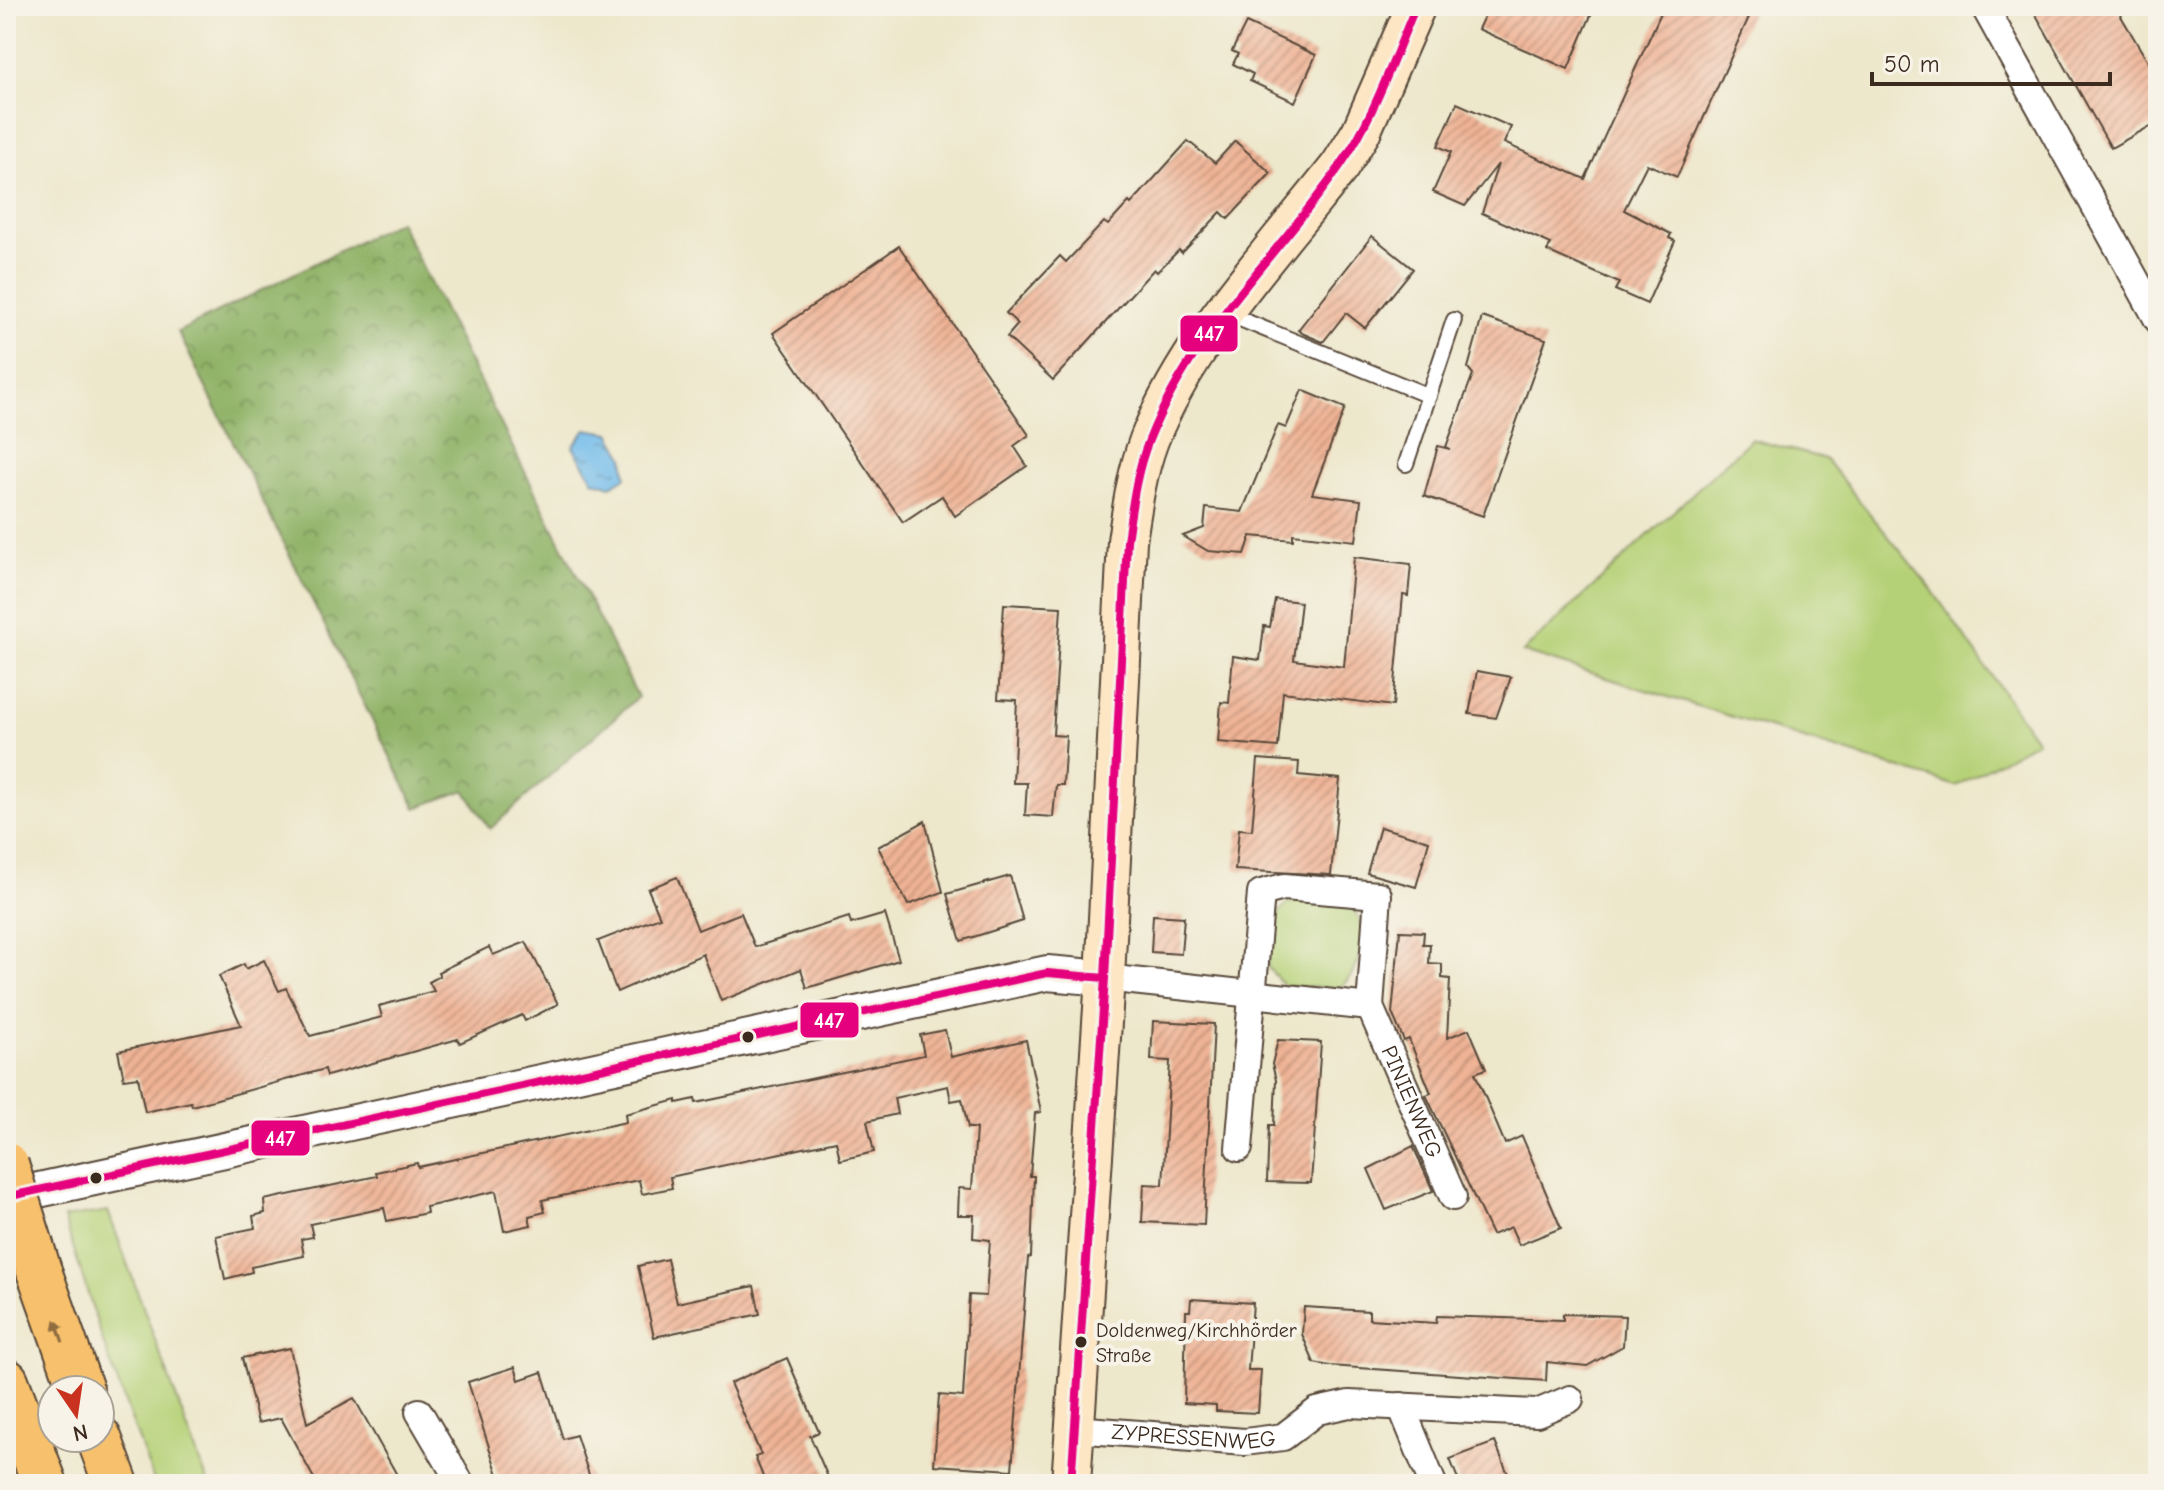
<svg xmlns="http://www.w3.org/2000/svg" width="2164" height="1490" font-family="'Comic Neue',sans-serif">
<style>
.grass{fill:#b5d177;stroke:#787e4a;stroke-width:2}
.forest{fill:url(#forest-crowns);stroke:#666e43;stroke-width:2}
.water{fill:url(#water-ripples);stroke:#567384;stroke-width:2}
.building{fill:url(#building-hatch)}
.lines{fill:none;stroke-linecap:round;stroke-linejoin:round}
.service-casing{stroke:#564638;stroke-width:18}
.minor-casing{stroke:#564638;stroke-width:30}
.tertiary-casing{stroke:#564638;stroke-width:38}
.secondary-casing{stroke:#564638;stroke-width:42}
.trunk-casing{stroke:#564638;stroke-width:48}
.service{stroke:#fff;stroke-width:14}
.minor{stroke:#fff;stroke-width:26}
.tertiary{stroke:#fff;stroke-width:34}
.secondary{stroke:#fce6c4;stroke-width:38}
.trunk{stroke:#f7c06c;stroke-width:44}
.trunk-bridge-casing{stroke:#564638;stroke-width:48;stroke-linecap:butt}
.trunk-bridge{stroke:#f7c06c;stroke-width:44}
.bus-1-casing{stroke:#f7f3e8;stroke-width:14}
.bus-1{stroke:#e5007d;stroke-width:8}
.oneway{fill:#906e41}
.bus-dot{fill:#3b2a1e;stroke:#f7f3e8;stroke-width:3}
.labels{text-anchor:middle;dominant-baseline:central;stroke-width:8;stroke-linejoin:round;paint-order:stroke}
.bus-label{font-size:20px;fill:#3b2a1e;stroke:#f7f3e8;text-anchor:start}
.street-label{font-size:22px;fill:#3b2a1e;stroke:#f7f3e8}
.line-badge{stroke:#f7f3e8;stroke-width:3}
.badge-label{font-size:22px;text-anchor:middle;font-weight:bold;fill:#fff}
</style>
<defs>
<pattern id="forest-crowns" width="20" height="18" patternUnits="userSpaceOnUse" patternTransform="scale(2)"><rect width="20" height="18" fill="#90b368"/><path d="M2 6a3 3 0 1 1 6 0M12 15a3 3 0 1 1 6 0" fill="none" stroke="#779255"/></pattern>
<pattern id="water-ripples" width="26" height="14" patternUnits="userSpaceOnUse" patternTransform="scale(2)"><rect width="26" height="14" fill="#72bceb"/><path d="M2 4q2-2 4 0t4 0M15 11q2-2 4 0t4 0" fill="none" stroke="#5f99be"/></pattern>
<pattern id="building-hatch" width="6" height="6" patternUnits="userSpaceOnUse" patternTransform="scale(2)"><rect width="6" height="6" fill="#efb395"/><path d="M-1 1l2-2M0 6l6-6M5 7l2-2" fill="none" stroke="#c39279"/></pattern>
</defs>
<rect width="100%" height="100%" fill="#f7f3e8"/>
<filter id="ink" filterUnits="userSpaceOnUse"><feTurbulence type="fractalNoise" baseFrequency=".0125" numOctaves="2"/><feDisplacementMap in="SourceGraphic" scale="16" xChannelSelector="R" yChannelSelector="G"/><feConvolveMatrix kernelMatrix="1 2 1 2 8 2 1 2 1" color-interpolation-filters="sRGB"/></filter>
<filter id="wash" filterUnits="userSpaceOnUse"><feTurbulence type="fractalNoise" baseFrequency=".006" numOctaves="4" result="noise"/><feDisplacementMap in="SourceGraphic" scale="32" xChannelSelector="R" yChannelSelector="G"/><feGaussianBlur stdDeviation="1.8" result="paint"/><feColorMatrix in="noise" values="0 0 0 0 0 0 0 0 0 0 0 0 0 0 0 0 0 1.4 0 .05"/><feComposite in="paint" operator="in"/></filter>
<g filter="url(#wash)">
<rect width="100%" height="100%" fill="#ede7cb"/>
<g class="grass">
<polygon points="1751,439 1825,459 1930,587 2037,741 1956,786 1523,652"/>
<path d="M1296,899C1312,899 1332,897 1346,905C1377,924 1361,970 1340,988L1285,986L1268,968C1265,940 1269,912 1296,899Z"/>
<polygon points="108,1211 199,1460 209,1484 155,1484 105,1348 64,1218"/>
</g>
<polygon class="forest" points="399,221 638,697 490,829 465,790 416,808 178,332"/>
<polygon class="water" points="586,429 610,433 624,457 626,477 611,486 594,481 573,447"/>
<g id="blocks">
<g class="building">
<polygon points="1489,6 1595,6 1568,69 1478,29"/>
<polygon points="1664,6 1754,6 1677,177 1647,164 1624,210 1671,234 1669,238 1675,241 1647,304 1615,290 1619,283 1547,251 1551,244 1482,213 1498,164 1465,206 1433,192 1451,152 1438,146 1457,103 1511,127 1504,143 1585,179"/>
<polygon points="2031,6 2115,6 2158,79 2158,122 2111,148"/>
<polygon points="1246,23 1316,55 1295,102 1250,81 1253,74 1233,64 1238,54 1232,51"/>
<polygon points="1188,141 1215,163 1235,141 1271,173 1228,219 1221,212 1182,253 1179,250 1157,272 1154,269 1053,380 1007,337 1018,324 1006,313 1060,256 1066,262 1104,222 1108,225 1129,202 1131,204"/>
<polygon points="1372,236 1413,269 1365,328 1346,313 1323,342 1304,334 1298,330"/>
<polygon points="899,246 1029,435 1014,446 1027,466 955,516 942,496 903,522 773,333"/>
<polygon points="1482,317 1546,339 1483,516 1424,496 1438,446 1450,449 1446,447 1473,374 1468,368"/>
<polygon points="1302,390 1345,408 1312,494 1361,500 1356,541 1293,534 1293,540 1251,536 1245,554 1208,551 1183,536 1204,528 1206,508 1242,512 1278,425 1286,428"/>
<polygon points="1354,557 1411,564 1408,596 1403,595 1393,706 1283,692 1278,747 1218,742 1221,702 1229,703 1233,656 1260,660 1264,626 1270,627 1275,599 1301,602 1294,660 1344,667"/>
<polygon points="1004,604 1061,607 1053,735 1066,736 1063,785 1056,785 1053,817 1025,815 1027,783 1013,783 1017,700 998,699"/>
<polygon points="1477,671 1511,677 1496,718 1469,714"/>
<polygon points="1258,759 1299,762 1298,775 1340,779 1331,875 1235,870 1239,829 1252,830"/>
<polygon points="925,821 943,892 908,905 878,847"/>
<polygon points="1380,827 1429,841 1416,887 1367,873"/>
<polygon points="1010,876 1023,921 961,941 947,894"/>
<polygon points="677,877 698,930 741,913 755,947 849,917 851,924 885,914 899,960 807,988 801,969 721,1001 703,954 617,992 598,941 660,917 648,889"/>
<polygon points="1153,915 1184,917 1181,954 1151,952"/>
<polygon points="1400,931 1424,932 1423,944 1430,944 1429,963 1442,964 1442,978 1450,979 1447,1038 1469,1029 1486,1069 1475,1073 1505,1144 1522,1136 1561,1228 1519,1245 1511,1227 1492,1235 1426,1095 1431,1093 1409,1039 1404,1041 1392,1013"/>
<polygon points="526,942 558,1004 525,1021 522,1015 460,1043 458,1039 327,1076 325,1069 192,1106 191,1102 145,1112 138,1077 124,1079 118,1051 241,1025 219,976 244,964 246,969 264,960 279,991 286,988 310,1036 382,1017 379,1006 434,991 429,982 440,976 438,972 489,947 493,955"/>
<polygon points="1153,1021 1214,1024 1204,1225 1142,1222 1144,1184 1163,1185 1170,1061 1151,1060"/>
<polygon points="945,1030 951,1057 1026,1040 1041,1112 1035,1113 1030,1176 1034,1176 1031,1257 1028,1258 1012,1470 934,1465 939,1395 963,1397 969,1295 986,1296 990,1240 973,1238 974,1215 958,1215 959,1188 972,1189 976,1128 968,1128 962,1099 951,1101 948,1086 894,1098 897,1114 867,1121 874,1152 840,1160 836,1141 670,1177 672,1188 642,1194 639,1180 542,1200 545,1212 529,1216 531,1225 504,1231 496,1191 426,1207 427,1213 387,1221 384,1208 310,1224 313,1237 301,1239 304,1256 251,1267 252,1272 225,1279 216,1236 255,1228 253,1216 265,1213 264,1200 377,1176 376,1172 417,1163 418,1167 626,1122 625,1114 677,1100 677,1103 695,1099 696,1103 924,1055 920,1035"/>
<polygon points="1278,1040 1321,1042 1311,1183 1267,1182 1269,1125 1274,1125 1276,1080 1272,1064"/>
<polygon points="1413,1146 1433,1191 1386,1210 1368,1169"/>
<polygon points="667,1259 677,1303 754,1286 760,1314 654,1337 638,1266"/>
<polygon points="1191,1299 1253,1303 1248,1370 1261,1370 1258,1413 1216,1411 1216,1405 1184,1403 1186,1311 1190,1311"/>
<polygon points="1304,1307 1369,1311 1369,1319 1436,1323 1437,1316 1563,1320 1563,1314 1625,1316 1623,1346 1587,1366 1547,1362 1546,1381 1330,1366 1314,1363 1302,1334"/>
<polygon points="290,1348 307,1423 354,1398 402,1484 317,1484 281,1418 258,1423 242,1358"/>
<polygon points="787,1358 819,1432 810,1436 831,1484 766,1484 755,1457 761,1455 730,1383"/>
<polygon points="515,1367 519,1380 542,1372 563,1439 576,1435 592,1484 501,1484 468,1382"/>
<polygon points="1495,1442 1512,1484 1460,1484 1450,1459"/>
</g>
</g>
</g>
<g filter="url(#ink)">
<use href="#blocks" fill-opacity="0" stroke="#564638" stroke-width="2"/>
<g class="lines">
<g class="service-casing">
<g id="service">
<polyline points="1225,313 1429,396"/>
<polyline points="1406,464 1454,320"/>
</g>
</g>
<g class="minor-casing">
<g id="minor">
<polyline points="1984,6 2158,320"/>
<path id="s1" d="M1105,978L1370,1007L1453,1197"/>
<polyline points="1239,1148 1261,893 1284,887 1378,895 1370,1007"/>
<polyline points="1401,1406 1433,1484"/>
<polyline points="419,1412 461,1484"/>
<path id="s2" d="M1074,1429L1245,1442L1283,1437L1317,1411L1349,1404L1537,1413L1570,1399"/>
</g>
</g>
<g class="tertiary-casing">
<polyline id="tertiary" points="6,1197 1047,973 1105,978"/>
</g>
<g class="secondary-casing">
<path id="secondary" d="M1071,1484L1105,978L1127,541C1132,507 1137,472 1149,440C1187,342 1275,249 1340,166L1361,132L1416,6"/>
</g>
<g class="trunk-casing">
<g id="trunk">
<polyline points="39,1271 81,1390"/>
<polyline points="6,1381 45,1484"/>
<polyline points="99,1438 116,1484"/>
</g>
</g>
<use href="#service" class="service"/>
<use href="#minor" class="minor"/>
<use href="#tertiary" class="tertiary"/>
<use href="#secondary" class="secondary"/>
<use href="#trunk" class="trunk"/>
<g class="trunk-bridge-casing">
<polyline id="trunk-bridge" points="6,1165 39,1271"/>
</g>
<use href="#trunk-bridge" class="trunk-bridge"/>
<g class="bus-1-casing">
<g id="bus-1">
<polyline points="6,1197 1047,973 1105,978"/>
<path d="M1071,1484L1105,978L1127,541C1132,507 1136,472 1149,440C1191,333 1276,258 1340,166C1374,118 1393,59 1416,6"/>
</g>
</g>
<use href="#bus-1" class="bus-1"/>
</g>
<defs><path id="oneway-solid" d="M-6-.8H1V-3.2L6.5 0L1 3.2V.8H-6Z" transform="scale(2)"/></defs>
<use class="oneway" href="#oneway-solid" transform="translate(59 1331) rotate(-109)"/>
</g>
<g class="bus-dot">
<circle cx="748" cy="1037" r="7"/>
<circle cx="96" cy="1178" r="7"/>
<circle cx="1081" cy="1342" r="7"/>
</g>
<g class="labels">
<g class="bus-label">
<text x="1096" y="1330">Doldenweg/Kirchhörder<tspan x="1096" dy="25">Straße</tspan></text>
</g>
<g class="street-label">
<text stroke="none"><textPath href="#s1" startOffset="370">PINIENWEG</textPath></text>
<text stroke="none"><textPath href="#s2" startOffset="120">ZYPRESSENWEG</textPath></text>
</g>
</g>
<g class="line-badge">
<rect x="1179" y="314" width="60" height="39" rx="8" fill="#e5007d"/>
<rect x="799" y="1001" width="61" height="38" rx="8" fill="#e5007d"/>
<rect x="250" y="1119" width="61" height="38" rx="8" fill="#e5007d"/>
</g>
<g class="badge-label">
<text x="1209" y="341">447</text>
<text x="829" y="1028">447</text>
<text x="280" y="1146">447</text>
</g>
<rect width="2164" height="1490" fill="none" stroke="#f7f3e8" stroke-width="32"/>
<g transform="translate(76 1414) rotate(167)"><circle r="38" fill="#f7f3e8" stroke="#aca397" stroke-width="2"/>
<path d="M0-6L14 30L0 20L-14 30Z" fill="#c8321e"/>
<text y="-12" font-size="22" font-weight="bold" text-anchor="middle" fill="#3b2a1e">N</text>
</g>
<path d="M1872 72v12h238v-12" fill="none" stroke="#3b2a1e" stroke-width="4"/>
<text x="1884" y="72" font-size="24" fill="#3b2a1e" stroke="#f7f3e8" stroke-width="6" paint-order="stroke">50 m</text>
</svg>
